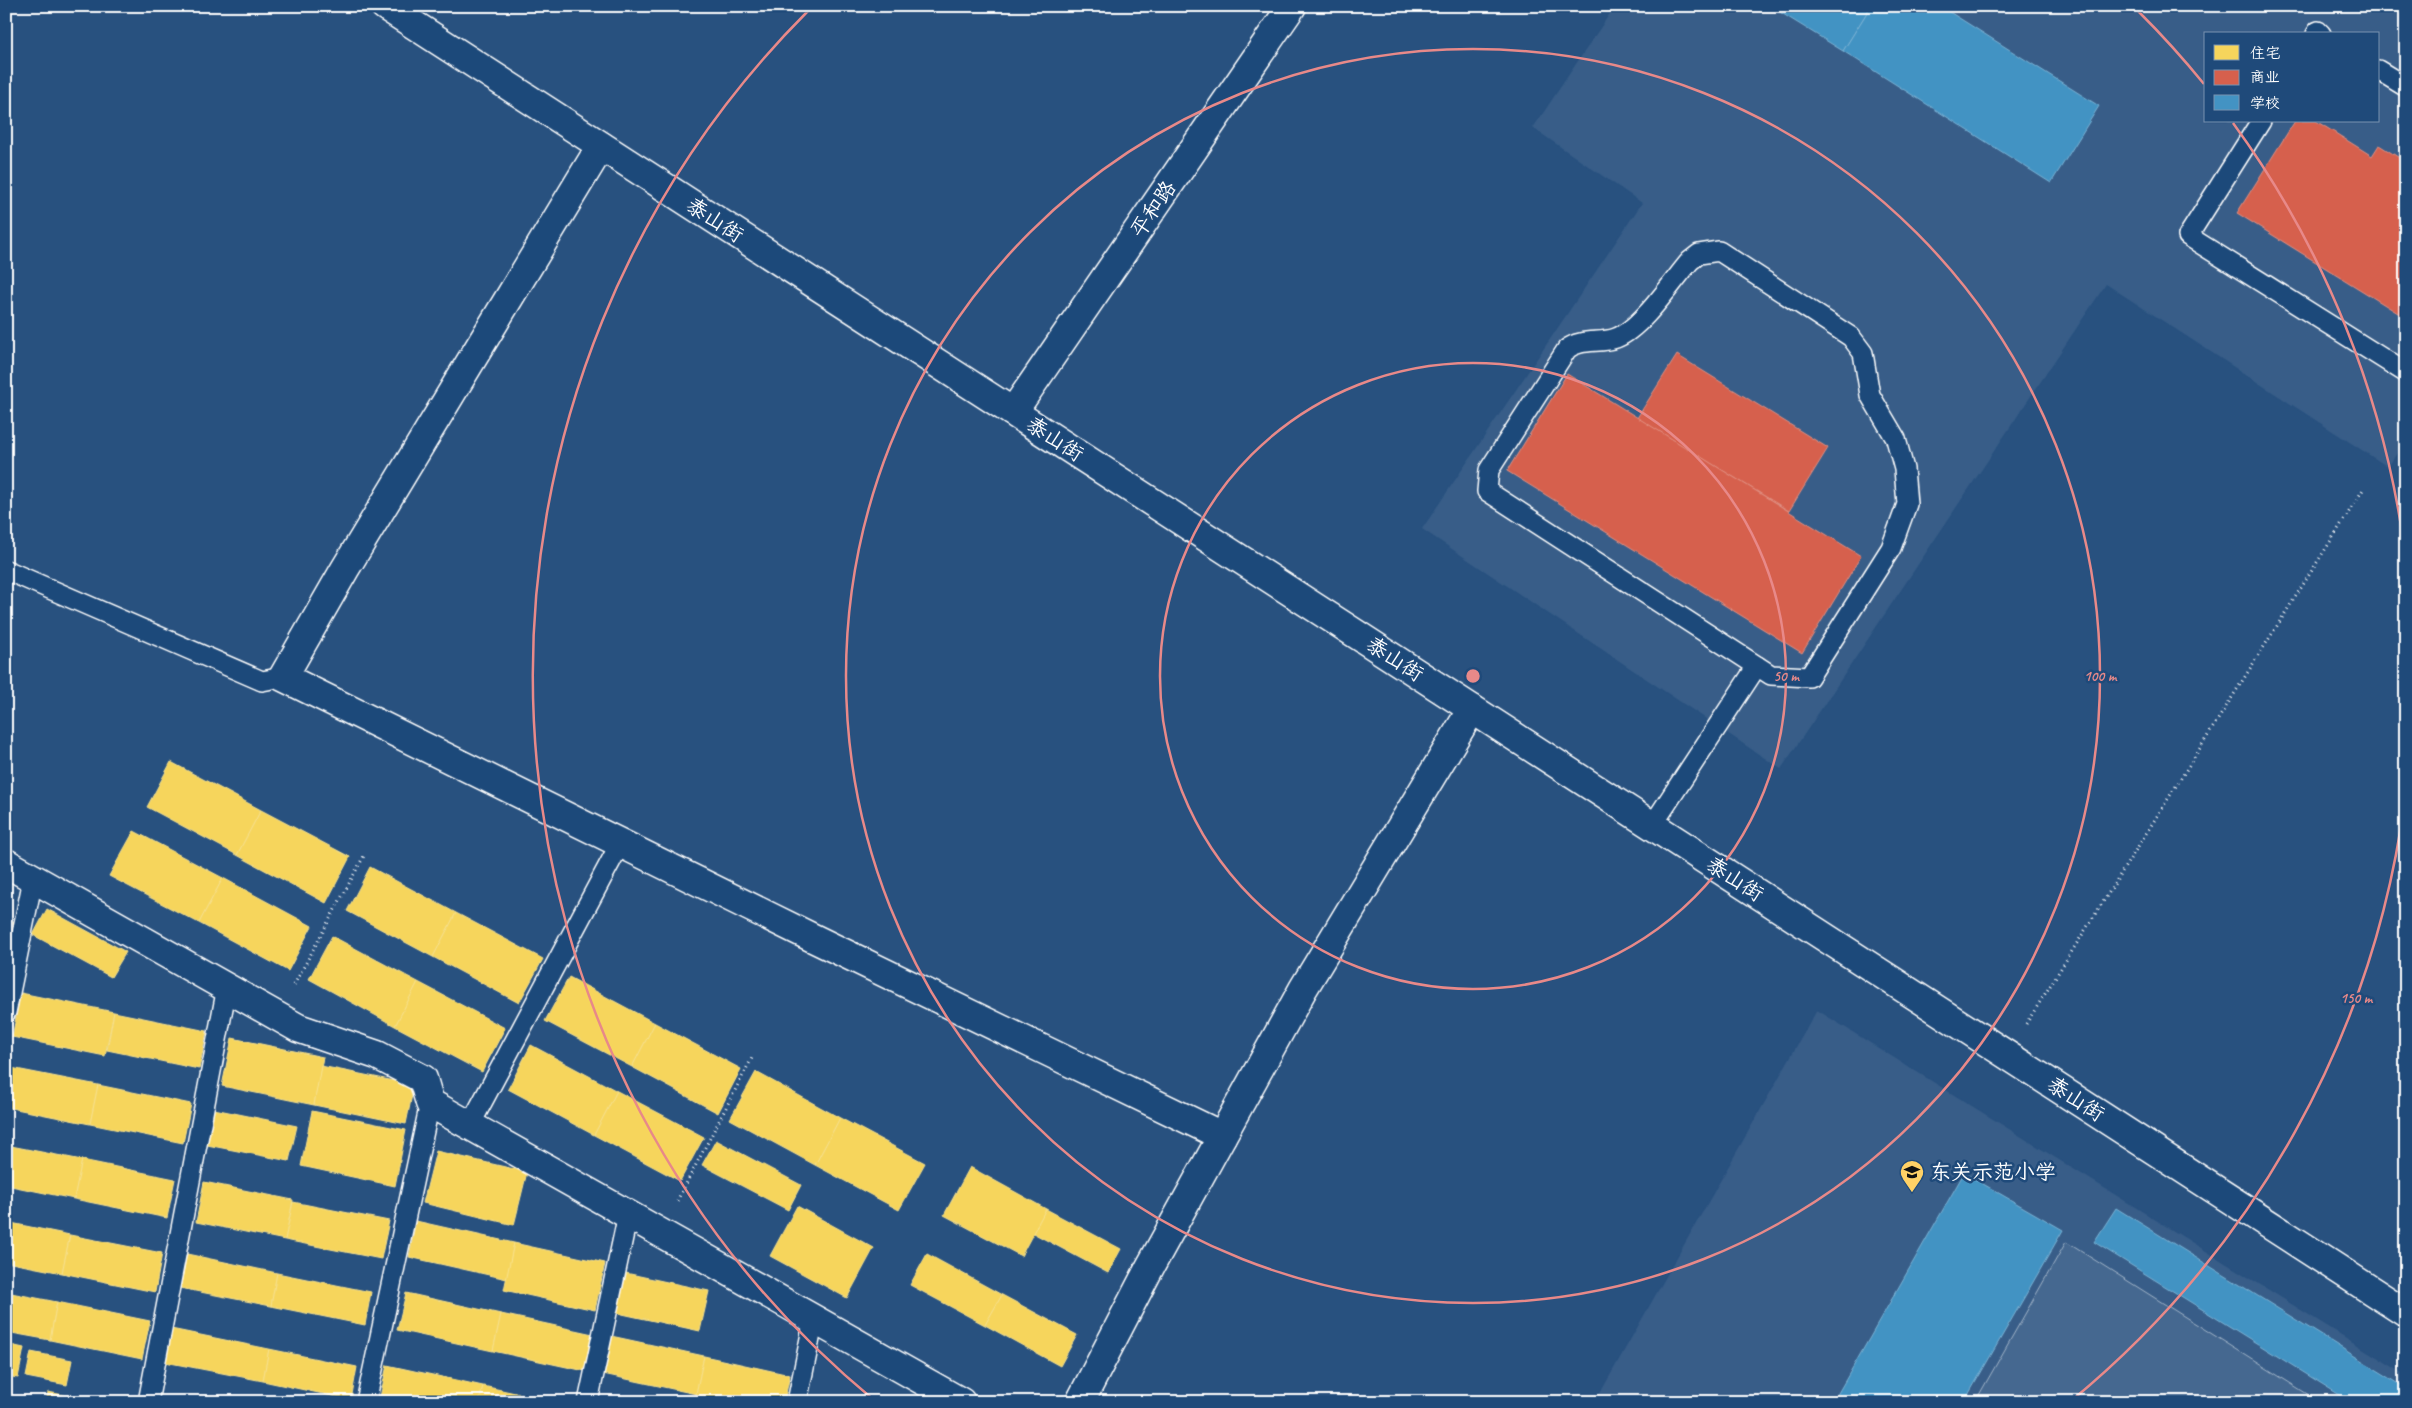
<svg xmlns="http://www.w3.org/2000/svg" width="2412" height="1408" font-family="Caveat,'LXGW WenKai TC',sans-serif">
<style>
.built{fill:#375d88;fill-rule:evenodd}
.green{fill:#446890;stroke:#a2b4c8}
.homes{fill:#f6d55c;stroke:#f9e28d}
.shops{fill:#d6604d;stroke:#e29082}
.schools{fill:#4393c3;stroke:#7bb3d5}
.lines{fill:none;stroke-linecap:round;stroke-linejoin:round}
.lane-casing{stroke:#fff;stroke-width:22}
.street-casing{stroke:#fff;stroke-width:31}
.secondary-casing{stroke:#fff;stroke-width:31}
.path{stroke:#fff;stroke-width:3;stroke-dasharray:1 4;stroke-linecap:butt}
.lane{stroke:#1f4a7a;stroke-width:19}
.street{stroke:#1f4a7a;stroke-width:28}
.secondary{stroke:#1f4a7a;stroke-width:28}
.ring{fill:none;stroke:#e88989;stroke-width:2.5}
.labels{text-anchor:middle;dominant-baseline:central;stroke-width:5;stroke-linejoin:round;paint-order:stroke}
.street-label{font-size:21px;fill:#fff;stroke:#1f4a7a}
.poi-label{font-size:21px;fill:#fff;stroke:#1f4a7a;text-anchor:start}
.centre{fill:#e88989;stroke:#1f4a7a;stroke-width:2.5}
.ring-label{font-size:15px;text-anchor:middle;font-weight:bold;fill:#e88989;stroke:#1f4a7a;stroke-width:5;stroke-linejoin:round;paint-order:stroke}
</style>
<rect width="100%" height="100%" fill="#28517f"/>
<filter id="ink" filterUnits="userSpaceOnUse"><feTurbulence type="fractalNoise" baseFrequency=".02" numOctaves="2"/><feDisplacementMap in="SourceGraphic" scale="10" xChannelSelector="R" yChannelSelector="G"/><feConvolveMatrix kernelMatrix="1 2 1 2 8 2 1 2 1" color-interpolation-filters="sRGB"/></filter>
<g filter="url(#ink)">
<g class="built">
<path d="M1615,6H2406V439L2388,467L2106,284L1781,769L1422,529L1642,203L1533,128ZM2206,34H2378V121H2206Z"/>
<polygon points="1817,1010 2406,1375 2406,1402 1595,1402"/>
</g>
<polygon class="green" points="2066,1242 2320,1402 1975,1402"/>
<g class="homes">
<polygon points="171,762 261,810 237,855 147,807"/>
<polygon points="261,810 350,857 326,903 237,855"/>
<polygon points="134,831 223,878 199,923 109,876"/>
<polygon points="370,867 456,913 433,957 347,911"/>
<polygon points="223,878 312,926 288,971 199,923"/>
<polygon points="47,909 126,952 111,977 33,935"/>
<polygon points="456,913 543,959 519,1003 433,957"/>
<polygon points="6,920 17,922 6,971"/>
<polygon points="332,936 418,982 395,1026 309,979"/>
<polygon points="569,977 655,1023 632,1067 545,1021"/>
<polygon points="418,982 505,1028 482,1072 395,1026"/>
<polygon points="21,993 114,1012 105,1056 12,1037"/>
<polygon points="114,1012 207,1031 199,1069 107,1050"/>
<polygon points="655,1023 741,1069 718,1113 632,1067"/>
<polygon points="232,1038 323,1057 314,1105 222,1086"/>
<polygon points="531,1045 617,1091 594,1135 508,1089"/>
<polygon points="321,1066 414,1085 406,1124 314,1105"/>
<polygon points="6,1067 98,1085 90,1124 6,1107"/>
<polygon points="756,1072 840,1118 815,1165 730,1119"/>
<polygon points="98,1085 191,1104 183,1143 90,1124"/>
<polygon points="617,1091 704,1137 680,1181 594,1135"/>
<polygon points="214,1109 297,1126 289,1161 207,1145"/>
<polygon points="312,1111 406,1130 395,1186 301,1166"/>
<polygon points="840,1118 925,1163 899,1210 815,1165"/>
<polygon points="716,1140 801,1185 788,1210 702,1165"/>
<polygon points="6,1145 82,1160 74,1199 6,1185"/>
<polygon points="436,1151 527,1172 514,1225 423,1203"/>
<polygon points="82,1160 175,1179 167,1218 74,1199"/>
<polygon points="970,1167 1046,1209 1021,1256 944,1215"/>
<polygon points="204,1182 293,1200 285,1240 196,1222"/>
<polygon points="293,1202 389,1221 381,1259 285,1240"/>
<polygon points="797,1206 874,1248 847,1298 770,1256"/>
<polygon points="1046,1209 1121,1249 1108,1273 1033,1233"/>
<polygon points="416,1221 514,1243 507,1279 409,1257"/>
<polygon points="6,1222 70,1235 62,1273 6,1262"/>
<polygon points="70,1235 162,1253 155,1292 62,1273"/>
<polygon points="514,1243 605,1263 595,1310 504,1290"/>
<polygon points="187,1254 277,1273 271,1306 180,1288"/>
<polygon points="927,1254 1002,1295 985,1325 910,1285"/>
<polygon points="621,1272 709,1291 700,1331 613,1312"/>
<polygon points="277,1273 371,1292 365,1325 271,1306"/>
<polygon points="6,1292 57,1302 50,1340 6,1332"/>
<polygon points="406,1293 501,1314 493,1351 397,1330"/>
<polygon points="1002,1295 1077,1335 1060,1366 985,1325"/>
<polygon points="57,1302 150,1321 142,1359 50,1340"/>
<polygon points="501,1314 593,1334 585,1371 493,1351"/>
<polygon points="171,1329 269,1349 263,1381 165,1362"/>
<polygon points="611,1336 704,1356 696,1394 603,1374"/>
<polygon points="6,1344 24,1348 18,1378 6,1376"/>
<polygon points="269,1349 357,1367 351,1400 263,1381"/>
<polygon points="31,1352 72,1360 67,1385 26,1377"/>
<polygon points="704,1356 790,1375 784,1402 709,1402 695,1399"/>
<polygon points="387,1365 483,1386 479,1402 379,1402"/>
<polygon points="483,1386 557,1402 479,1402"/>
<polygon points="48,1392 98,1402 46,1402"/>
</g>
<g class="shops">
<polygon points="2295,121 2316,121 2372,156 2379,145 2406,162 2406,318 2237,213"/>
<polygon points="1677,355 1828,448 1789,511 1637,418"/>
<polygon points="1567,374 1861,556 1802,653 1507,471"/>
</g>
<g class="schools">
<polygon points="1770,6 1871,6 1843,51"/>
<polygon points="1871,6 1940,6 2099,106 2051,183 1843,51"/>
<polygon points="1964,1173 2063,1230 1964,1402 1833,1402"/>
<polygon points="2116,1208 2406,1388 2406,1402 2351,1402 2094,1242"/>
</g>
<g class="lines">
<g class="lane-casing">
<g id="lane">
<polyline points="2316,34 2318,31 2321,34"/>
<polyline points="2378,70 2406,87"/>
<polyline points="2261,121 2188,236 2406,373"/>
<path d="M1719,251L1851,337L1863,353L1870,395L1896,439L1904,469L1907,504L1891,548L1809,677L1771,675L1487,491L1489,470L1567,349C1581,338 1600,344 1616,338C1641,329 1672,282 1690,261L1699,254Z"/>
<polyline points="6,570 262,681 283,677"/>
<polyline points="1652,826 1757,666"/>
<polyline points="6,1012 33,879"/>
<polyline points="470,1125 620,844"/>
<polyline points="148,1402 227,987"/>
<polyline points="366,1402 430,1103"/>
<polyline points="588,1402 628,1214"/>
<polyline points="797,1402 814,1319"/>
</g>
</g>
<g class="street-casing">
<g id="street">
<polyline points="601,146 345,569 283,677 815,939 1222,1136"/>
<polyline points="1013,412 1292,6"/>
<polyline points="6,863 298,1028 377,1055 423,1079 430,1103 961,1402"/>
<polyline points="1080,1402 1150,1267 1303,989 1472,709"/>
</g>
</g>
<g class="secondary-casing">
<polyline id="secondary" points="385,6 2406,1313"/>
</g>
<g class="path">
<polyline points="294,985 365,854"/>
<polyline points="2026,1024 2364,488"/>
<polyline points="677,1201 752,1058"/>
</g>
<use href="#lane" class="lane"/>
<use href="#street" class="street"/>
<use href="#secondary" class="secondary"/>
</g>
</g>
<g class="ring">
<circle cx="1473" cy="676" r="313"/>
<circle cx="1473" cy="676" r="627"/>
<path d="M2405 799A940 940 0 0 1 2071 1401M875 1401A940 940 0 0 1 808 11M2138 11A940 940 0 0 1 2204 84M2233 123A940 940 0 0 1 2405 553"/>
</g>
<defs>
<g id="school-pin" transform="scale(1.25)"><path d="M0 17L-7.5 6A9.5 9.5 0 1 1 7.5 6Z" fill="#ffd166" stroke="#1f4a7a"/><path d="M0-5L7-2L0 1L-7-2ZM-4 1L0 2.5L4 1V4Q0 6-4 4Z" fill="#111"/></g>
</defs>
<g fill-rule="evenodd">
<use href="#school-pin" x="1912" y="1172"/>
</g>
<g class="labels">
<g class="street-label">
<text transform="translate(1153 209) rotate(-56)">平和路</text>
<text transform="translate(715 220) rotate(33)">泰山街</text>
<text transform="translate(1055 439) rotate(33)">泰山街</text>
<text transform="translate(1395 659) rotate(33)">泰山街</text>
<text transform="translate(1735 879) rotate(33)">泰山街</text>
<text transform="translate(2076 1099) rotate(33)">泰山街</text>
</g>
<g class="poi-label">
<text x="1930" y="1172">东关示范小学</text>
</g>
</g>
<circle cx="1473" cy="676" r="8" class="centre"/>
<g class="ring-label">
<text x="1786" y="681">50 m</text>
<text x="2100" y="681">100 m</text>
<text x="2356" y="1003">150 m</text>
</g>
<rect width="2412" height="1408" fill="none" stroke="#1f4a7a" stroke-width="25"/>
<rect x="12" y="12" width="2387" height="1383" fill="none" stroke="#fff" stroke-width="2" filter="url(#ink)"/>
<rect x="2204" y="32" width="175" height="90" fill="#1f4a7a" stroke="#7992af"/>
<rect x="2214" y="45" width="25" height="15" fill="#f6d55c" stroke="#7992af"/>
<text x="2250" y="58" font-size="15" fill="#ffffff">住宅</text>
<rect x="2214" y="70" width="25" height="15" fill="#d6604d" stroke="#7992af"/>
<text x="2250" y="82" font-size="15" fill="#ffffff">商业</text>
<rect x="2214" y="95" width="25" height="15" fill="#4393c3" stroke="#7992af"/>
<text x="2250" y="108" font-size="15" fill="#ffffff">学校</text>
</svg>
